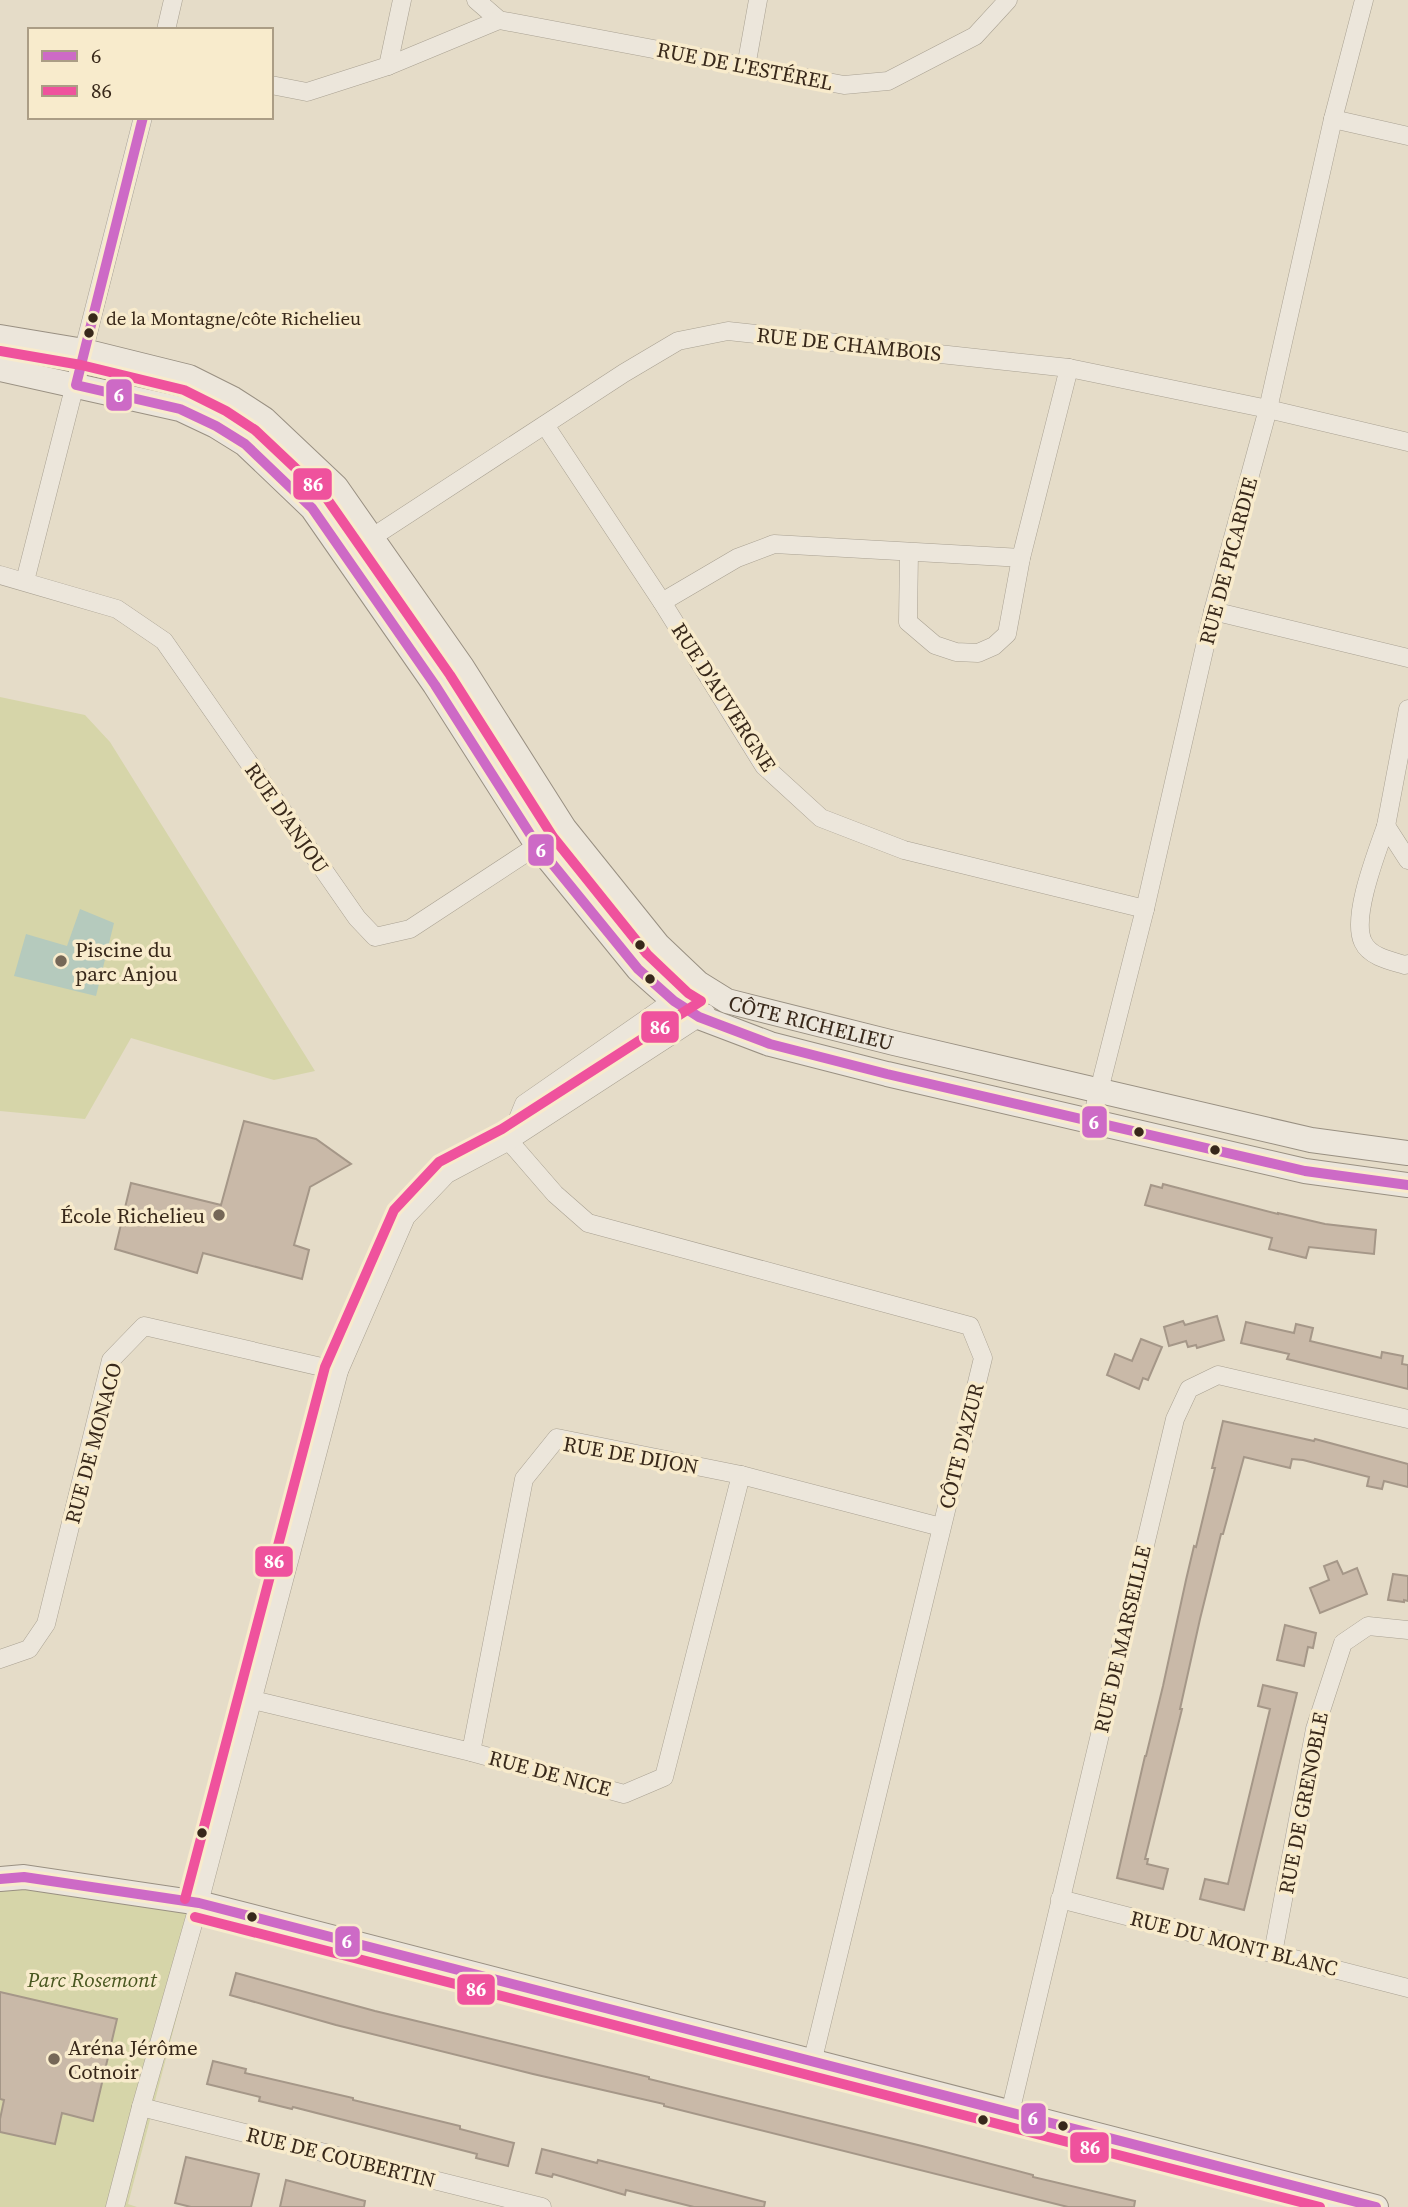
<svg xmlns="http://www.w3.org/2000/svg" width="1408" height="2207" font-family="'Source Serif 4',serif">
<style>
.green{fill:#d6d5a9}
.water{fill:#b5cabd}
.building{fill:#c9b9a8;stroke:#a59788;stroke-width:2}
.lines{fill:none;stroke-linecap:round;stroke-linejoin:round}
.street-casing{stroke:#a9a192;stroke-width:19}
.secondary-casing{stroke:#999082;stroke-width:26}
.street{stroke:#ece6db;stroke-width:18}
.secondary{stroke:#ece6db;stroke-width:24}
.bus-1-casing{stroke:#f8ebcc;stroke-width:16}
.bus-2-casing{stroke:#f8ebcc;stroke-width:16}
.bus-1{stroke:#cd6ac6;stroke-width:10}
.bus-2{stroke:#ef529d;stroke-width:10}
.bus-dot{fill:#38281a;stroke:#f8ebcc;stroke-width:2.5}
.poi-dot{fill:#756757;stroke:#f8ebcc;stroke-width:2.5}
.labels{text-anchor:middle;dominant-baseline:central;stroke-width:7;stroke-linejoin:round;paint-order:stroke}
.bus-label{font-size:19px;fill:#38281a;stroke:#f8ebcc;text-anchor:start}
.street-label{font-size:21px;fill:#38281a;stroke:#f8ebcc}
.poi-label{font-size:21px;fill:#38281a;stroke:#f8ebcc;text-anchor:start}
.park-label{font-size:21px;font-style:italic;fill:#48561f;stroke:#f8ebcc}
.line-badge{stroke:#f8ebcc;stroke-width:2.5}
.badge-label{font-size:19px;text-anchor:middle;font-weight:bold;fill:#fff}
</style>
<rect width="100%" height="100%" fill="#e5dcc8"/>
<g class="green">
<polygon points="0,697 85,715 110,742 315,1071 274,1080 131,1038 85,1119 0,1111"/>
<polygon points="0,1884 206,1905 128,2204 137,2207 0,2207"/>
</g>
<polygon class="water" points="80,909 114,923 96,996 14,976 26,934 67,946"/>
<g class="building">
<polygon points="244,1121 316,1139 351,1164 310,1187 294,1245 309,1250 302,1279 203,1253 197,1273 115,1249 131,1183 221,1205"/>
<polygon points="1163,1184 1278,1214 1278,1213 1325,1224 1376,1230 1374,1254 1309,1247 1306,1258 1269,1249 1272,1238 1145,1205 1151,1185 1162,1188"/>
<polygon points="1217,1316 1224,1340 1197,1348 1196,1345 1188,1347 1186,1341 1169,1346 1164,1327 1183,1321 1185,1325"/>
<polygon points="1246,1322 1294,1333 1296,1324 1313,1328 1310,1341 1381,1358 1382,1352 1403,1356 1402,1364 1408,1365 1408,1389 1287,1359 1289,1354 1241,1343"/>
<polygon points="1141,1339 1162,1347 1148,1380 1143,1378 1139,1389 1107,1375 1115,1354 1132,1361"/>
<polygon points="1223,1421 1314,1441 1315,1439 1408,1464 1408,1487 1384,1481 1382,1489 1367,1486 1369,1477 1303,1460 1292,1459 1290,1468 1244,1457 1223,1534 1221,1534 1200,1619 1180,1709 1182,1709 1145,1859 1148,1859 1147,1864 1168,1869 1163,1889 1117,1878 1145,1756 1146,1756 1163,1686 1186,1580 1194,1546 1196,1547 1215,1468 1212,1468"/>
<polygon points="1337,1561 1343,1574 1357,1568 1367,1594 1320,1613 1310,1588 1329,1580 1324,1566"/>
<polygon points="1393,1574 1408,1576 1408,1601 1404,1600 1404,1602 1388,1600"/>
<polygon points="1285,1625 1316,1633 1313,1648 1308,1647 1304,1666 1277,1660"/>
<polygon points="1263,1685 1297,1693 1244,1910 1200,1899 1205,1879 1228,1884 1270,1709 1258,1706"/>
<polygon points="236,1973 375,2011 649,2077 649,2079 922,2146 1033,2175 1033,2177 1135,2201 1134,2207 1068,2207 664,2106 664,2104 533,2074 336,2025 230,1995"/>
<polygon points="0,1992 117,2019 93,2121 62,2113 55,2144 0,2132 0,2119 4,2100 0,2099"/>
<polygon points="213,2061 246,2069 245,2073 353,2098 353,2100 460,2126 460,2129 514,2143 508,2166 476,2158 477,2154 293,2107 292,2109 259,2101 260,2097 207,2084"/>
<polygon points="542,2149 597,2163 598,2160 765,2202 764,2207 694,2207 626,2190 625,2195 553,2174 552,2177 536,2173"/>
<polygon points="186,2157 259,2174 251,2207 191,2207 175,2203"/>
<polygon points="286,2180 365,2201 364,2207 280,2207"/>
</g>
<g class="lines">
<g class="street-casing">
<g id="street">
<polyline points="476,0 499,20 844,85 888,81 975,36 1008,0"/>
<polyline points="166,30 173,0"/>
<polyline points="388,66 402,0"/>
<polyline points="746,67 758,0"/>
<polyline points="271,85 307,92 388,66 499,20"/>
<polyline points="1333,119 1408,136"/>
<polyline points="545,425 662,602 764,766 821,818 904,850 1145,909"/>
<polyline points="909,552 908,622 935,645 956,652 978,653 994,646 1007,634 1021,558 1069,368"/>
<polyline points="345,555 624,373 678,341 728,331 1069,368 1268,409 1408,442"/>
<polyline points="0,575 117,609 164,641 357,918 375,937 410,929 564,828"/>
<polyline points="25,581 143,117"/>
<polyline points="662,602 737,558 774,544 1021,558"/>
<polyline points="1213,611 1408,658"/>
<polyline points="1386,826 1408,709"/>
<path d="M1408,860L1386,826C1377,852 1351,917 1363,942C1370,957 1391,961 1405,965L1408,964"/>
<polyline points="1091,1122 1145,909 1213,611 1268,409 1333,119 1364,0"/>
<polyline points="509,1141 555,1194 588,1223 970,1326 983,1358 812,2063"/>
<polyline points="509,1141 524,1104 698,983"/>
<polyline points="0,1659 29,1649 46,1624 111,1360 144,1326 339,1371"/>
<polyline points="253,1700 471,1752 624,1794 664,1777 741,1475"/>
<polyline points="471,1752 524,1479 557,1438 741,1475 941,1527"/>
<polyline points="1060,1899 1408,1988"/>
<polyline points="1273,1953 1315,1729 1343,1643 1368,1626 1408,1630"/>
<polyline points="141,2107 542,2207"/>
<polyline points="1010,2113 1175,1419 1189,1389 1218,1375 1408,1419"/>
<polyline points="115,2207 141,2107 199,1903 339,1371 406,1217 447,1174 509,1141 706,1013"/>
</g>
</g>
<g class="secondary-casing">
<g id="secondary">
<path id="s1" d="M0,337L84,351L189,377L233,399L264,419L336,487L462,667L564,828L658,945L698,983L727,1001L894,1043L1311,1140L1408,1153"/>
<polyline points="0,369 180,409 216,426 245,444 312,508 435,685 537,845 638,969 674,1001 699,1017 770,1044 887,1074 1305,1171 1408,1185"/>
<polyline points="0,1879 24,1877 199,1903 1376,2207"/>
</g>
</g>
<use href="#street" class="street"/>
<use href="#secondary" class="secondary"/>
<g class="bus-1-casing">
<g id="bus-1">
<polyline points="143,117 76,385 180,409 216,426 245,444 312,508 435,685 537,845 638,969 674,1001 699,1017 770,1044 887,1074 1305,1171 1408,1185"/>
<polyline points="0,1879 24,1877 199,1903 1376,2207"/>
</g>
</g>
<g class="bus-2-casing">
<g id="bus-2">
<polyline points="0,351 81,365 184,390 226,411 255,430 325,496 450,675 553,837 647,954 688,993 701,1001 502,1129 439,1162 394,1210 325,1367 185,1899"/>
<polyline points="195,1917 1320,2207"/>
</g>
</g>
<use href="#bus-1" class="bus-1"/>
<use href="#bus-2" class="bus-2"/>
</g>
<g class="bus-dot">
<circle cx="93" cy="318" r="6"/>
<circle cx="89" cy="333" r="6"/>
<circle cx="640" cy="945" r="6"/>
<circle cx="650" cy="979" r="6"/>
<circle cx="1139" cy="1132" r="6"/>
<circle cx="1215" cy="1150" r="6"/>
<circle cx="202" cy="1833" r="6"/>
<circle cx="252" cy="1917" r="6"/>
<circle cx="983" cy="2120" r="6"/>
<circle cx="1063" cy="2126" r="6"/>
</g>
<g class="poi-dot">
<circle cx="61" cy="961" r="7"/>
<circle cx="219" cy="1215" r="7"/>
<circle cx="54" cy="2059" r="7"/>
</g>
<g class="labels">
<g class="bus-label">
<text x="106" y="318">de la Montagne/côte Richelieu</text>
</g>
<g class="street-label">
<text transform="translate(745 66) rotate(11)">RUE DE L'ESTÉREL</text>
<text transform="translate(849 344) rotate(6)">RUE DE CHAMBOIS</text>
<text transform="translate(1228 561) rotate(-75)">RUE DE PICARDIE</text>
<text transform="translate(724 697) rotate(57)">RUE D'AUVERGNE</text>
<text transform="translate(287 818) rotate(55)">RUE D'ANJOU</text>
<text stroke="none"><textPath href="#s1" startOffset="1115">CÔTE RICHELIEU</textPath></text>
<text transform="translate(93 1443) rotate(-75)">RUE DE MONACO</text>
<text transform="translate(961 1446) rotate(-76)">CÔTE D'AZUR</text>
<text transform="translate(631 1455) rotate(10)">RUE DE DIJON</text>
<text transform="translate(1122 1639) rotate(-77)">RUE DE MARSEILLE</text>
<text transform="translate(550 1773) rotate(15)">RUE DE NICE</text>
<text transform="translate(1303 1803) rotate(-79)">RUE DE GRENOBLE</text>
<text transform="translate(1234 1943) rotate(14)">RUE DU MONT BLANC</text>
<text transform="translate(341 2157) rotate(14)">RUE DE COUBERTIN</text>
</g>
<g class="poi-label">
<text x="75" y="949">Piscine du<tspan x="75" dy="24">parc Anjou</tspan></text>
<text x="205" y="1215" text-anchor="end">École Richelieu</text>
<text x="68" y="2047">Aréna Jérôme<tspan x="68" dy="24">Cotnoir</tspan></text>
</g>
<g class="park-label">
<text x="92" y="1979">Parc Rosemont</text>
</g>
</g>
<g class="line-badge">
<rect x="105" y="378" width="28" height="34" rx="7" fill="#cd6ac6"/>
<rect x="292" y="467" width="41" height="34" rx="7" fill="#ef529d"/>
<rect x="527" y="833" width="28" height="34" rx="7" fill="#cd6ac6"/>
<rect x="640" y="1010" width="40" height="34" rx="7" fill="#ef529d"/>
<rect x="1081" y="1105" width="27" height="34" rx="7" fill="#cd6ac6"/>
<rect x="254" y="1545" width="40" height="33" rx="7" fill="#ef529d"/>
<rect x="334" y="1925" width="27" height="33" rx="7" fill="#cd6ac6"/>
<rect x="456" y="1973" width="40" height="33" rx="7" fill="#ef529d"/>
<rect x="1020" y="2102" width="27" height="33" rx="7" fill="#cd6ac6"/>
<rect x="1069" y="2131" width="41" height="33" rx="7" fill="#ef529d"/>
</g>
<g class="badge-label">
<text x="119" y="402">6</text>
<text x="313" y="491">86</text>
<text x="541" y="857">6</text>
<text x="660" y="1034">86</text>
<text x="1094" y="1129">6</text>
<text x="274" y="1568">86</text>
<text x="347" y="1948">6</text>
<text x="476" y="1996">86</text>
<text x="1033" y="2125">6</text>
<text x="1090" y="2154">86</text>
</g>
<rect x="28" y="28" width="245" height="91" fill="#f8ebcc" stroke="#ab9d85" stroke-width="2"/>
<rect x="42" y="51" width="35" height="10" fill="#cd6ac6" stroke="#ab9d85" stroke-width="2"/>
<text x="91" y="63" font-size="21" fill="#38281a">6</text>
<rect x="42" y="86" width="35" height="10" fill="#ef529d" stroke="#ab9d85" stroke-width="2"/>
<text x="91" y="98" font-size="21" fill="#38281a">86</text>
</svg>
